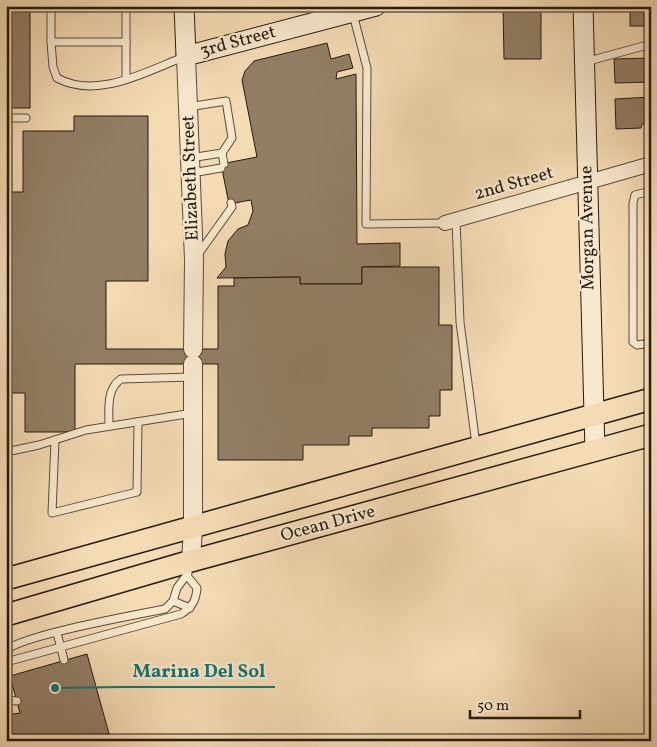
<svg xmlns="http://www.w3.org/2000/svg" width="657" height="747" font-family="Vollkorn,serif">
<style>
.building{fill:#927e65;stroke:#27190f}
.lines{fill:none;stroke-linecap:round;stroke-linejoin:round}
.service-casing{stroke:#5a4a38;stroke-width:9}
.minor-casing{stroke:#5a4a38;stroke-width:16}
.tertiary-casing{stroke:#5a4a38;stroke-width:20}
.secondary-casing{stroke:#27190f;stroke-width:21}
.primary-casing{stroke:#27190f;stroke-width:24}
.service{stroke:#f8e8ce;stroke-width:7}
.minor{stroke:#f8e8ce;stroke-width:14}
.tertiary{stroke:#f8e8ce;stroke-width:18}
.secondary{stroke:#f8e8ce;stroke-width:19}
.primary{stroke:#f4dbb4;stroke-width:21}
.labels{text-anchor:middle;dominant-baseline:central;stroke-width:4.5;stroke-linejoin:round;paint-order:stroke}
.street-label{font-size:18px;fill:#27190f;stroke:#f8e8ce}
.leader{fill:none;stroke:#0f766e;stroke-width:2}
.callout-dot{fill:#0f766e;stroke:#f8e8ce;stroke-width:2}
.callout-label{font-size:19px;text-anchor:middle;font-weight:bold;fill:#0f766e;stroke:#f8e8ce;stroke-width:4.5;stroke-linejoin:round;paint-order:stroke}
</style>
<rect width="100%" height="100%" fill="#f4dbb4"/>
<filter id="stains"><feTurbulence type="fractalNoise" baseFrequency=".004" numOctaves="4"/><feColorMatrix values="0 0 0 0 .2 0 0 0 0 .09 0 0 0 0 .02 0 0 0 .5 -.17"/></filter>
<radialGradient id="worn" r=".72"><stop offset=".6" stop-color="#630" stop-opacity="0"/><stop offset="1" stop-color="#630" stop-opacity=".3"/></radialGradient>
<g class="building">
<rect x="6" y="6" width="24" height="102"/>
<polygon points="503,6 541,6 541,59 504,59"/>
<rect x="630" y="6" width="21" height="20"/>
<polygon points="327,43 331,59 349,54 353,68 337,72 336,79 356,74 357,244 400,243 400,266 362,267 362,284 300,284 300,277 217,278 226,267 225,254 228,241 238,229 248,225 253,211 251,200 229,204 221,164 257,157 242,80 245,71 254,61"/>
<polygon points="651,58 651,82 615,83 614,59"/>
<polygon points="651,97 651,123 642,124 641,128 616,129 615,99"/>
<polygon points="74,116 148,116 148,281 106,281 106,349 218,349 218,286 234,286 234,278 300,277 300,284 362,284 362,267 439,267 439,325 452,325 452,390 440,390 440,416 429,416 429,428 372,428 372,436 349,436 349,445 303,445 303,460 218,460 218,364 75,364 75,432 25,432 25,393 6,393 6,192 23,192 23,131 74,131"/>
<polygon points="87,654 111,741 6,741 6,715 20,713 10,676"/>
</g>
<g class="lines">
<g class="service-casing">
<g id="service">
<path d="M51,6V42L53,67L57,78C98,100 147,71 186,56"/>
<polyline points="353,14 367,68 366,224 445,223"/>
<polyline points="51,42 126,42"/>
<polyline points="585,62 651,44"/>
<polyline points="126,79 126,6"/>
<polyline points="188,107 226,101 232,138 222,153 190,158"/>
<polyline points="6,118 26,118"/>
<polyline points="222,153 224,164"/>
<polyline points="192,173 221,168"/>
<polyline points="651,191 635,195 633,203 633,342 637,345 651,343"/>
<polyline points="456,220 460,322 476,445"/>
<polyline points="197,256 232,207 231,203"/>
<path d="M109,426C109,410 106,389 121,379L193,377"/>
<polyline points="55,440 52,513 137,492 138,422"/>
<polyline points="6,452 39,445 86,430 193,413"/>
<polyline points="173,601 190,608"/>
<polyline points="57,633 64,660"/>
<path d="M6,651C17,636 140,614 165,609L173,601L177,588L188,573"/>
<path d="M6,662L181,614C192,607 196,601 197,588L188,577"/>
<polyline points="6,700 17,701"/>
</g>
</g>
<g class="minor-casing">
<polyline id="minor" points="445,223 651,164"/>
</g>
<g class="tertiary-casing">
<g id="tertiary">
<polyline points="186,56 194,260 193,349"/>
<polyline points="191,561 193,528 193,364"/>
</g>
</g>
<g class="secondary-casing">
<g id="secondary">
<polyline points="184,6 186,56 376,6"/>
<polyline points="583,6 595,451"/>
</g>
</g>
<g class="primary-casing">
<g id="primary">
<polyline points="6,579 651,399"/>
<polyline points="6,615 191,561 651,435"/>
</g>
</g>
<use href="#service" class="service"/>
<use href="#minor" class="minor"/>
<use href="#tertiary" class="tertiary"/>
<use href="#secondary" class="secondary"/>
<use href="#primary" class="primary"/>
</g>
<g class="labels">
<g class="street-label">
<text transform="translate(238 42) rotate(-15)">3rd Street</text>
<text transform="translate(191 178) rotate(-92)">Elizabeth Street</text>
<text transform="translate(514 184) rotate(-16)">2nd Street</text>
<text transform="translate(588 228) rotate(-91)">Morgan Avenue</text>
<text transform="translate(328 524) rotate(-15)">Ocean Drive</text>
</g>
</g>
<path class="leader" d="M55 688L122 687H275"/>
<circle class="callout-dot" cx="55" cy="688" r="5"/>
<g class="callout-label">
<text x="199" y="677">Marina Del Sol</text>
</g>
<rect width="657" height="747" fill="none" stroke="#f4dbb4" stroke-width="25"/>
<rect x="8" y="8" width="642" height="732" fill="none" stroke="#27190f" stroke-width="2.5"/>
<rect x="12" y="12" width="632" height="722" fill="none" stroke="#27190f"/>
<path d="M470 710v8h110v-8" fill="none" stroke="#27190f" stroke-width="2.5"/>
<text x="477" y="710" font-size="15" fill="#27190f" stroke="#f8e8ce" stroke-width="4" paint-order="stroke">50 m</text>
<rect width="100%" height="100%" filter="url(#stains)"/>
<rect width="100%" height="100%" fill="url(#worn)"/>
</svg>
